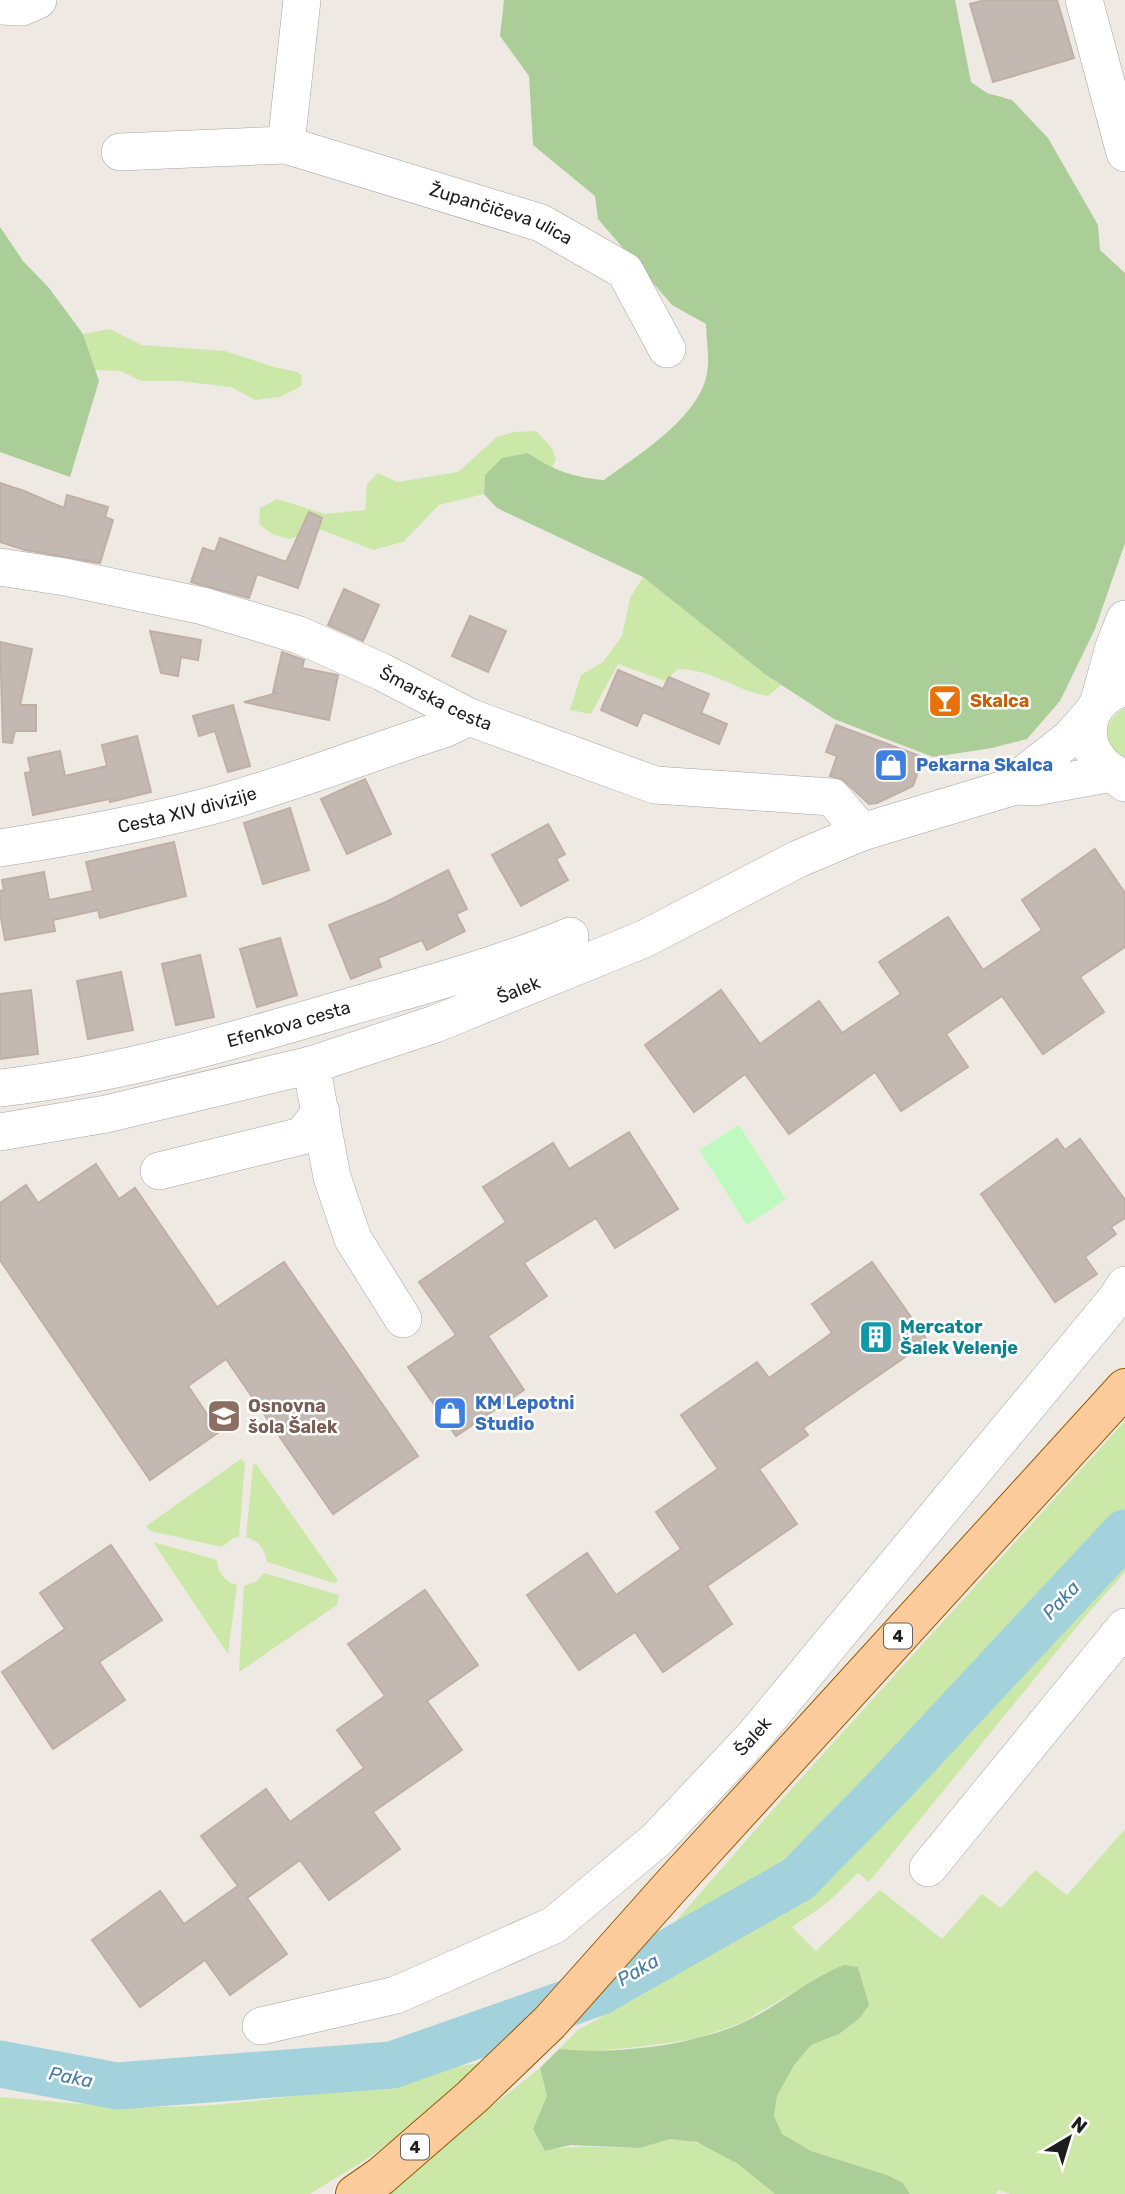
<svg xmlns="http://www.w3.org/2000/svg" width="1125" height="2194" font-family="Rubik,sans-serif">
<style>
.grass{fill:#cce8a8}
.forest{fill:#abcd98}
.park{fill:#bff9c0}
.lines{fill:none;stroke-linecap:round;stroke-linejoin:round}
.river{stroke:#a3d2dc;stroke-width:47}
.building{fill:#c3b9b2;stroke:#c0afa5;stroke-width:2}
.minor-casing{stroke:#a4a4a4;stroke-width:38}
.major-casing{stroke:#945b01;stroke-width:40}
.minor{stroke:#fff;stroke-width:37}
.major{stroke:#fbcb9b;stroke-width:38}
.labels{text-anchor:middle;dominant-baseline:central;stroke-width:5;stroke-linejoin:round;paint-order:stroke}
.shield{fill:#fff;stroke:#616161;stroke-width:2}
.shield-label{font-size:16px;font-weight:bold;fill:#1d1d1d}
.street-label{font-size:18px;fill:#1d1d1d;stroke:#fff}
.food-label{font-size:18px;font-weight:bold;fill:#c56008;stroke:#fff;text-anchor:start}
.shop-label{font-size:18px;font-weight:bold;fill:#366cbe;stroke:#fff;text-anchor:start}
.culture-label{font-size:18px;font-weight:bold;fill:#0d838f;stroke:#fff;text-anchor:start}
.education-label{font-size:18px;font-weight:bold;fill:#785e54;stroke:#fff;text-anchor:start}
.water-label{font-size:19px;font-style:italic;fill:#477ba3;stroke:#fff}
</style>
<rect width="100%" height="100%" fill="#eeeae3"/>
<g class="grass">
<polygon points="110,329 141,345 225,351 274,367 297,372 302,376 301,386 280,397 255,400 231,387 180,381 141,381 121,371 95,370 83,334"/>
<polygon points="536,431 552,448 556,459 552,469 528,453 485,475 484,494 439,505 403,542 373,550 322,530 289,539 272,534 259,524 260,508 277,499 325,514 365,510 367,484 378,473 397,482 458,472 497,437 514,432"/>
<path d="M643,577L766,675L781,685L768,696C733,690 716,670 678,669L665,681L618,664L591,714L570,710L581,675L603,662L622,636L630,598Z"/>
<path d="M1125,708V759C1102,745 1101,721 1125,708Z"/>
<polygon points="1125,1421 1125,1515 1105,1541 1016,1636 886,1781 790,1870 709,1923 648,1953 785,1796"/>
<polygon points="241,1459 245,1463 239,1537 233,1538 222,1547 150,1531 146,1526"/>
<path d="M256,1464L338,1580L334,1583L267,1562C265,1549 259,1541 246,1537L253,1465Z"/>
<path d="M153,1542L217,1560C218,1573 224,1581 237,1585L228,1654Z"/>
<polygon points="1125,1548 1125,1572 1084,1618 869,1882 858,1873 827,1903 792,1927 816,1951 880,1890 942,1939 982,1894 1001,1908 1035,1870 1067,1895 1125,1829 1125,2194 1010,2194 998,2190 996,2194 910,2194 903,2183 887,2175 811,2151 781,2134 774,2116 777,2096 793,2065 811,2045 838,2034 860,2018 868,2006 858,1967 827,1972 741,2023 696,2039 637,2047 583,2052 559,2049 578,2030 649,1991 791,1894 901,1789 1018,1659"/>
<polygon points="264,1573 339,1595 337,1605 239,1672 244,1586 257,1581"/>
<path d="M483,2062L455,2085L417,2122L370,2157L310,2194H0V2097C65,2103 132,2109 198,2106C294,2100 388,2080 483,2062Z"/>
<path d="M540,2068L547,2096L533,2129L545,2151C579,2144 603,2148 636,2148C649,2148 660,2139 673,2139C713,2140 746,2170 775,2194H380Z"/>
</g>
<g class="forest">
<path d="M504,0H955L971,82L987,93L1012,100L1048,138L1098,225L1100,250L1125,273V543L1095,629L1060,701L1027,739L992,748L933,757L834,719L766,675L643,577L497,508L484,494L485,475L502,458L528,453C555,471 572,477 604,480C638,455 700,417 707,373C710,358 706,339 706,324L672,305L598,219L595,196L533,145L529,76L500,36Z"/>
<polygon points="0,227 23,261 49,288 83,334 99,381 70,477 0,452"/>
<path d="M844,1965L858,1967L869,2005L860,2018L839,2034L811,2045L794,2065L777,2096L774,2116L782,2134L811,2151L887,2175L903,2183L910,2194H775L738,2164L697,2142L670,2139L640,2148L571,2145L545,2151L533,2129L547,2096L540,2068L559,2049C614,2055 689,2046 740,2024C777,2008 807,1979 844,1965Z"/>
</g>
<polygon class="park" points="739,1125 786,1199 747,1225 699,1150"/>
<g class="lines">
<polyline class="river" points="0,2064 117,2086 392,2065 599,1992 798,1879 888,1787 1125,1533"/>
</g>
<g class="building">
<polygon points="985,0 1057,0 1074,58 993,82 970,4"/>
<polygon points="0,483 24,491 64,508 67,495 108,507 105,517 113,520 100,563 25,550 0,542"/>
<polygon points="309,512 322,518 298,588 257,574 249,598 191,582 203,548 215,552 220,538 286,562"/>
<polygon points="344,589 379,605 363,641 328,625"/>
<polygon points="470,616 506,631 488,672 452,656"/>
<polygon points="150,631 201,640 198,660 181,657 178,676 161,673"/>
<polygon points="0,642 32,649 20,705 36,705 36,731 15,731 12,743 3,742"/>
<polygon points="282,652 304,660 302,668 338,675 329,720 244,702 277,693 273,692"/>
<polygon points="618,670 663,689 669,677 709,694 701,713 727,724 719,744 643,712 637,726 601,710"/>
<polygon points="233,705 250,766 228,772 215,731 199,736 193,716"/>
<polygon points="836,725 923,757 913,786 877,803 869,804 842,779 830,776 837,756 826,752"/>
<polygon points="137,736 151,792 110,802 109,799 33,815 25,773 31,772 28,758 60,751 65,776 107,766 102,745"/>
<polygon points="365,779 391,834 347,854 321,799"/>
<polygon points="290,808 309,870 263,884 244,823"/>
<polygon points="548,824 565,854 556,859 568,880 521,906 492,855"/>
<polygon points="174,842 186,896 100,918 98,910 53,920 55,931 5,940 0,912 0,891 4,890 2,880 44,872 49,900 93,891 86,862"/>
<polygon points="1095,849 1125,893 1125,947 1080,977 1104,1012 1043,1054 1002,996 946,1034 968,1067 901,1111 875,1072 789,1134 745,1074 694,1112 645,1045 721,990 760,1044 819,1001 842,1033 901,994 879,962 948,917 983,970 1042,930 1022,900"/>
<polygon points="448,870 467,909 456,914 465,931 427,950 422,940 378,958 381,967 351,979 329,925 386,902"/>
<polygon points="280,938 297,995 257,1007 240,949"/>
<polygon points="200,955 214,1017 176,1025 162,964"/>
<polygon points="121,972 133,1030 88,1039 77,981"/>
<polygon points="31,990 38,1054 0,1059 0,994"/>
<polygon points="629,1132 678,1209 615,1248 596,1218 524,1263 547,1296 488,1336 524,1390 456,1436 408,1367 456,1335 419,1282 506,1222 483,1187 553,1143 569,1169"/>
<polygon points="1057,1139 1065,1150 1080,1139 1125,1200 1125,1218 1111,1227 1116,1234 1085,1257 1097,1274 1055,1302 981,1194"/>
<polygon points="96,1164 119,1199 135,1188 217,1307 284,1262 418,1456 333,1514 226,1359 188,1386 219,1432 150,1480 0,1260 0,1203 26,1185 38,1203"/>
<polygon points="872,1262 928,1341 803,1428 808,1435 759,1469 797,1524 707,1586 732,1624 663,1672 635,1632 579,1670 527,1595 587,1553 616,1595 681,1549 656,1512 718,1469 681,1415 757,1362 769,1378 832,1333 812,1304"/>
<polygon points="111,1545 162,1620 99,1662 125,1700 53,1749 2,1672 65,1629 40,1593"/>
<polygon points="425,1590 478,1665 427,1701 462,1750 373,1812 400,1849 329,1900 300,1860 247,1898 287,1954 230,1995 205,1960 140,2007 92,1940 160,1891 184,1924 238,1886 201,1836 266,1789 290,1822 364,1768 337,1730 385,1696 348,1644"/>
</g>
<g class="lines">
<g class="minor-casing">
<g id="minor">
<polyline points="1084,0 1125,153"/>
<polyline points="0,6 22,7 38,0"/>
<polyline points="286,145 302,0"/>
<path id="s1" d="M120,152L286,145L541,223L625,271L667,349"/>
<path id="s2" d="M0,567L65,577L203,606L299,635L382,672L469,717L655,785L832,797L862,832"/>
<path d="M1125,687C1075,702 1077,761 1125,778"/>
<polyline points="1099,701 1114,647 1125,619"/>
<polyline points="1015,786 1027,772 1070,738 1092,713"/>
<path id="s3" d="M0,848C71,837 141,824 210,806C289,785 366,754 444,729L469,717"/>
<polyline points="311,1065 332,1177 353,1239 403,1319"/>
<path id="s4" d="M0,1088C116,1075 230,1042 342,1009C418,987 496,967 570,936"/>
<path id="s5" d="M0,1132L106,1114L311,1065L435,1024L644,939L798,859L862,832L1015,786L1035,787L1112,773L1125,783"/>
<polyline points="159,1171 302,1136 321,1112"/>
<polyline points="928,1868 1125,1627"/>
<path id="s6" d="M261,2026L396,1995L554,1925L656,1840L754,1736L1116,1299L1125,1285"/>
</g>
</g>
<g class="major-casing">
<polyline id="major" points="355,2194 381,2176 472,2097 550,2022 672,1885 1125,1388"/>
</g>
<use href="#minor" class="minor"/>
<use href="#major" class="major"/>
</g>
<defs>
<g id="bar-square" transform="scale(1.75)"><rect x="-9" y="-9" width="18" height="18" rx="4" fill="#e8710a" stroke="#fff"/><path d="M-6-5H6L.8 .8V4.5H3.5V6h-7V4.5H-.8V.8Z" fill="#fff"/></g>
<g id="shop-square" transform="scale(1.75)"><rect x="-9" y="-9" width="18" height="18" rx="4" fill="#3f7fe0" stroke="#fff"/><path d="M-5-2.5h2.3a2.7 3.5 0 0 1 5.4 0H5L5.5 6h-11ZM-1.5-2.5h3a1.5 2.3 0 0 0-3 0Z" fill="#fff"/></g>
<g id="building-square" transform="scale(1.75)"><rect x="-9" y="-9" width="18" height="18" rx="4" fill="#0f9aa8" stroke="#fff"/><path d="M-4-6H4V6H1V3H-1V6H-4ZM-2.5-4.3h1.7v1.8h-1.7ZM.8-4.3h1.7v1.8H.8ZM-2.5-1h1.7V.8h-1.7ZM.8-1h1.7V.8H.8Z" fill="#fff"/></g>
<g id="school-square" transform="scale(1.75)"><rect x="-9" y="-9" width="18" height="18" rx="4" fill="#8d6e63" stroke="#fff"/><path d="M0-5L7-2L0 1L-7-2ZM-4 1L0 2.5L4 1V4Q0 6-4 4Z" fill="#fff"/></g>
</defs>
<g fill-rule="evenodd">
<use href="#bar-square" x="945" y="701"/>
<use href="#shop-square" x="891" y="765"/>
<use href="#building-square" x="876" y="1337"/>
<use href="#shop-square" x="450" y="1413"/>
<use href="#school-square" x="224" y="1416"/>
</g>
<g class="labels">
<g class="shield">
<rect x="884" y="1623.5" width="28" height="25" rx="5"/>
<rect x="401" y="2134.5" width="28" height="25" rx="5"/>
</g>
<g class="shield-label">
<text x="898" y="1636">4</text>
<text x="415" y="2147">4</text>
</g>
<g class="street-label">
<text stroke="none"><textPath href="#s1" startOffset="392">Župančičeva ulica</textPath></text>
<text stroke="none"><textPath href="#s2" startOffset="458">Šmarska cesta</textPath></text>
<text stroke="none"><textPath href="#s3" startOffset="191">Cesta XIV divizije</textPath></text>
<text stroke="none"><textPath href="#s5" startOffset="539">Šalek</textPath></text>
<text stroke="none"><textPath href="#s4" startOffset="296">Efenkova cesta</textPath></text>
<text stroke="none"><textPath href="#s6" startOffset="586">Šalek</textPath></text>
</g>
<g class="food-label">
<text x="970" y="701">Skalca</text>
</g>
<g class="shop-label">
<text x="916" y="765">Pekarna Skalca</text>
<text x="475" y="1403">KM Lepotni<tspan x="475" dy="21">Studio</tspan></text>
</g>
<g class="culture-label">
<text x="900" y="1327">Mercator<tspan x="900" dy="21">Šalek Velenje</tspan></text>
</g>
<g class="education-label">
<text x="248" y="1406">Osnovna<tspan x="248" dy="21">šola Šalek</tspan></text>
</g>
<g class="water-label">
<text transform="translate(1061 1600) rotate(-47)">Paka</text>
<text transform="translate(638 1970) rotate(-30)">Paka</text>
<text transform="translate(71 2077) rotate(11)">Paka</text>
</g>
</g>
<g transform="translate(1069 2138) rotate(38)" stroke="#ffffff" stroke-width="5" paint-order="stroke">
<path d="M0-5L12 26L0 18L-12 26Z" fill="#1d1d1d"/>
<text y="-10" font-size="19" font-weight="bold" text-anchor="middle" fill="#1d1d1d">N</text>
</g>
</svg>
